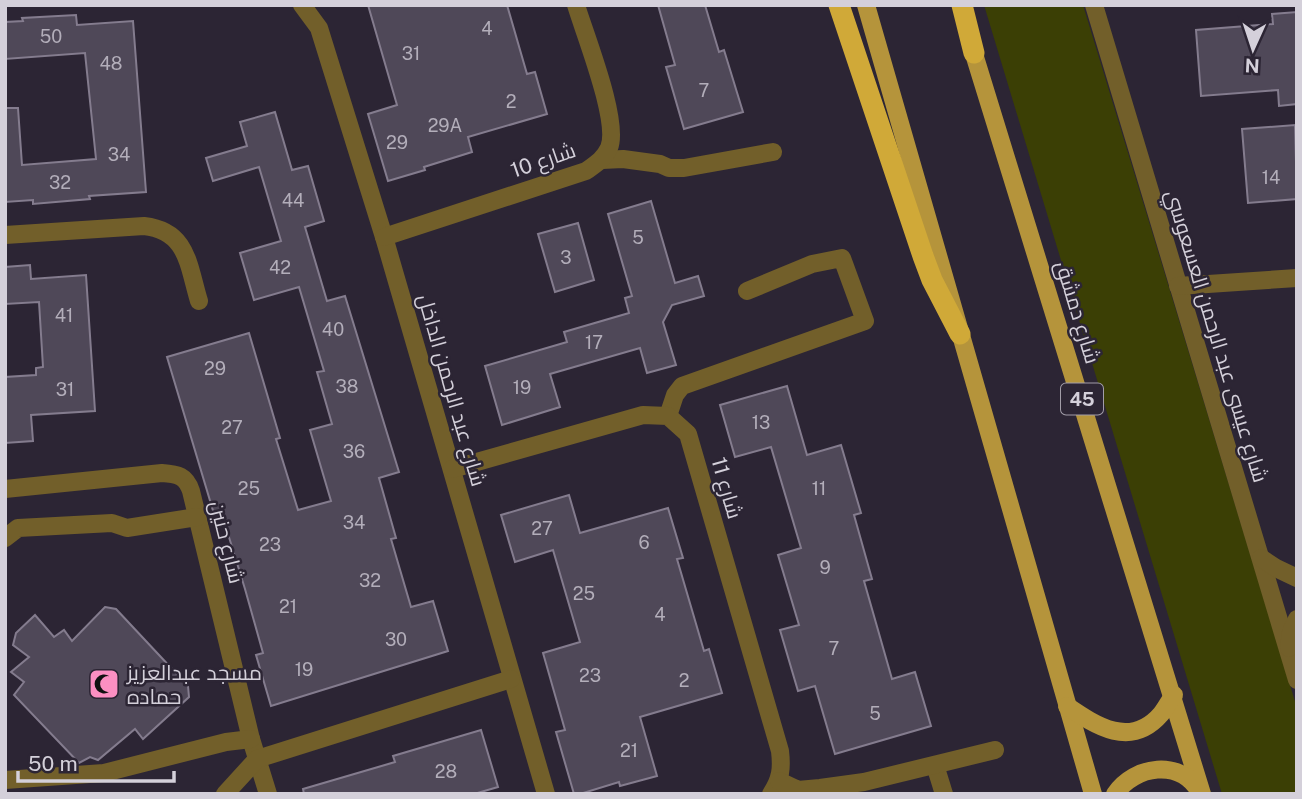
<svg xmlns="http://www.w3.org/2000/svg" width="1302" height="799" font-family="'Public Sans',Cairo,sans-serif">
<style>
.green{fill:#3b3f05}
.building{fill:#4f4858;stroke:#847c8e;stroke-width:2}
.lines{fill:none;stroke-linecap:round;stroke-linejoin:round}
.minor{stroke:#725f2a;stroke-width:18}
.major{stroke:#b5943b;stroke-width:18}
.highway{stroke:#d0a938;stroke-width:21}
.labels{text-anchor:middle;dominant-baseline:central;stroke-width:5;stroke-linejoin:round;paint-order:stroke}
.number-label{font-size:18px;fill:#b3aeba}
.shield{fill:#2c2534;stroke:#a29da8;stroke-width:2}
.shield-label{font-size:19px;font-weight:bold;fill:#d4d0da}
.street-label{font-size:21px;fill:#d4d0da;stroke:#2c2534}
.poi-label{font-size:21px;fill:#d4d0da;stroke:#2c2534;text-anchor:start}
</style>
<rect width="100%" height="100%" fill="#2c2534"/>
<polygon class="green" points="984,5 1083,5 1297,708 1297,794 1222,794"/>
<g class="building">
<polygon points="368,5 507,5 527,74 535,72 547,114 468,137 472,152 424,167 425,170 388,181 368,114 397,105"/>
<polygon points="658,5 705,5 719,52 724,50 743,112 684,129 666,67 675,65"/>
<polygon points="1297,12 1297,104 1279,106 1278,90 1201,96 1196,30 1273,24 1272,14"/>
<polygon points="76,15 77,25 133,21 146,192 89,196 90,199 33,204 33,200 5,202 5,108 18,108 22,165 96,159 85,53 5,59 5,22 23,21 22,18"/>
<polygon points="275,112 292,170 308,166 324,221 305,227 327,301 345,296 399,472 379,478 396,538 391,539 411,607 433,601 448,651 271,706 256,655 263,653 245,589 224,521 217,524 167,357 249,333 280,438 276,439 298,510 331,501 310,430 332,424 317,372 324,371 299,287 254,300 240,253 281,241 259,167 213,181 206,158 247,146 240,122"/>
<polygon points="1295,125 1297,199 1248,203 1242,129"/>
<polygon points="651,201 675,283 698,276 704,296 672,305 663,322 676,365 647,373 640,348 550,374 560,407 502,425 485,366 567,342 564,332 629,313 625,298 632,296 608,214"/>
<polygon points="578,223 594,280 555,292 538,234"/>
<polygon points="30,265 31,279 86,275 95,411 31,415 33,441 5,443 5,377 36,375 36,368 43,367 39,302 5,304 5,267"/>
<polygon points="787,386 807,455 841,445 861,513 854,515 872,579 864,581 892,679 915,672 931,726 835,754 815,686 798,691 780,630 799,625 778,555 801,548 771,447 735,457 720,405"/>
<polygon points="569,495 580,533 668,508 683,558 677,559 704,651 709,649 722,693 640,717 657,776 620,786 619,782 580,794 574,794 556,732 565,730 543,653 580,642 553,550 515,562 501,515"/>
<polygon points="105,607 116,609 188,686 189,697 143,739 135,729 98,760 90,757 79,763 14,695 24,682 11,672 29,657 13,645 16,633 35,615 54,637 64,630 72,641"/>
<polygon points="481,730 498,787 474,794 304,794 303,789 395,762 393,756"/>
</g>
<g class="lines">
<g class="minor">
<polyline points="302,5 319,28 384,237 546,794"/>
<polyline points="1094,5 1297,680"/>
<polyline points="602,160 623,159 660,164 669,168 684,168 773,152"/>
<path d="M5,235L144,226C188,231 188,265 199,301"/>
<path d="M384,237L586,171C596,164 604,159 609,148C620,122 585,35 576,5"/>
<polyline points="1178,286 1297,278"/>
<polyline points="668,416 675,395 682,386 865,321 842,258 812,264 747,291"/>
<path d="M452,469L643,415L668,416L688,434L780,751C782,768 781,779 771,794"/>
<path d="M5,489L162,473C178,474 186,476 191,491L251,739L268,794"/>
<polyline points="5,538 18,528 112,523 127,528 197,517"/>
<polyline points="1261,558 1276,568 1297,578"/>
<polyline points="1289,648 1291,632 1297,619"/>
<polyline points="935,765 944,794"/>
<polyline points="5,780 104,773 226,742 251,739"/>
<polyline points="779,781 798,790 820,788 864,782 995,750"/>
<polyline points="225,794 257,759 511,679"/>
</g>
<g class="major">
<polyline points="866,5 1093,794"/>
<polyline points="970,41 1202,794"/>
<path d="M1067,706C1096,726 1131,749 1161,714C1166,708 1169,701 1174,695"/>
<path d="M1115,794C1135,765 1180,759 1199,791"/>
</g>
<g class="highway">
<polyline points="839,5 923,256 932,280 960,334"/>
<polyline points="962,5 974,53"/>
</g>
</g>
<defs>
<g id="mosque-square" transform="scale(1.575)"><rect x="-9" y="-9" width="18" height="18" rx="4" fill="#fc8fc2" stroke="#2c2534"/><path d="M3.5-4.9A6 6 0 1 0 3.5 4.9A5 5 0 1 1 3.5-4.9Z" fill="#111"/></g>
</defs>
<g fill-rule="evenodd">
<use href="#mosque-square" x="104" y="684"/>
</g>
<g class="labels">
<g class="number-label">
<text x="487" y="28">4</text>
<text x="51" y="36">50</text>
<text x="411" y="53">31</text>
<text x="111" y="63">48</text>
<text x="704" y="90">7</text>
<text x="511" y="101">2</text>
<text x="445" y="125">29A</text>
<text x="397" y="142">29</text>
<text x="119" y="154">34</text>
<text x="1271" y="177">14</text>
<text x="60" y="182">32</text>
<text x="293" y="200">44</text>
<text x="638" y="237">5</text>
<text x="566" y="257">3</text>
<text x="280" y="267">42</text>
<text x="64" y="315">41</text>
<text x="333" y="329">40</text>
<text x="594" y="342">17</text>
<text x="215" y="368">29</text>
<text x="347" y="386">38</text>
<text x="522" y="387">19</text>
<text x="65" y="389">31</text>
<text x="761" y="422">13</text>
<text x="232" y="427">27</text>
<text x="354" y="451">36</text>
<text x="249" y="488">25</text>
<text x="819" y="488">11</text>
<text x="354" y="522">34</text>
<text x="542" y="528">27</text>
<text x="644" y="542">6</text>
<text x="270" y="544">23</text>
<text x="825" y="567">9</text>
<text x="370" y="580">32</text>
<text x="584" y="593">25</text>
<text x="288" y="606">21</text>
<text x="660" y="614">4</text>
<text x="396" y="639">30</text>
<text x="834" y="648">7</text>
<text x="304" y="669">19</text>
<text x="590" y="675">23</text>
<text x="684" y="680">2</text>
<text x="875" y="713">5</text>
<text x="629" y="750">21</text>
<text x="446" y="771">28</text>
</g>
<rect class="shield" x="1061" y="383.5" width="42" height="31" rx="5"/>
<g class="shield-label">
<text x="1082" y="399">45</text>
</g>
<g class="street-label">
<text transform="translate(543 160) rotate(-19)">شارع 10</text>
<text transform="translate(1078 312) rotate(73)">شارع دمشق</text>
<text transform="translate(1217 336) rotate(73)">شارع عيسى عبد الرحمن العسعوسي</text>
<text transform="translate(452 390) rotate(74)">شارع عبد الرحمن الداخل</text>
<text transform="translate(727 488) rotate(74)">شارع 11</text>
<text transform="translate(227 542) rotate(76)">شارع حنين</text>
</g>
<g class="poi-label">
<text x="127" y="672">مسجد عبدالعزيز<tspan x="127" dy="24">حماده</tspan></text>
</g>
</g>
<rect width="1302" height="799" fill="none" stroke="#d4d0da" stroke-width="14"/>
<g transform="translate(1253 49) rotate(183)" stroke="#2c2534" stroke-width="5" paint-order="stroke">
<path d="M0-5L12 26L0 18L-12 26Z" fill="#d4d0da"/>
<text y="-10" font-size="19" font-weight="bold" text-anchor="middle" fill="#d4d0da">N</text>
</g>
<path d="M18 771v10h156v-10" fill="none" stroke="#d4d0da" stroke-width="3.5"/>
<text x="28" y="771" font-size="21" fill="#d4d0da" stroke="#2c2534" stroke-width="5" paint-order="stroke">50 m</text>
</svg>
